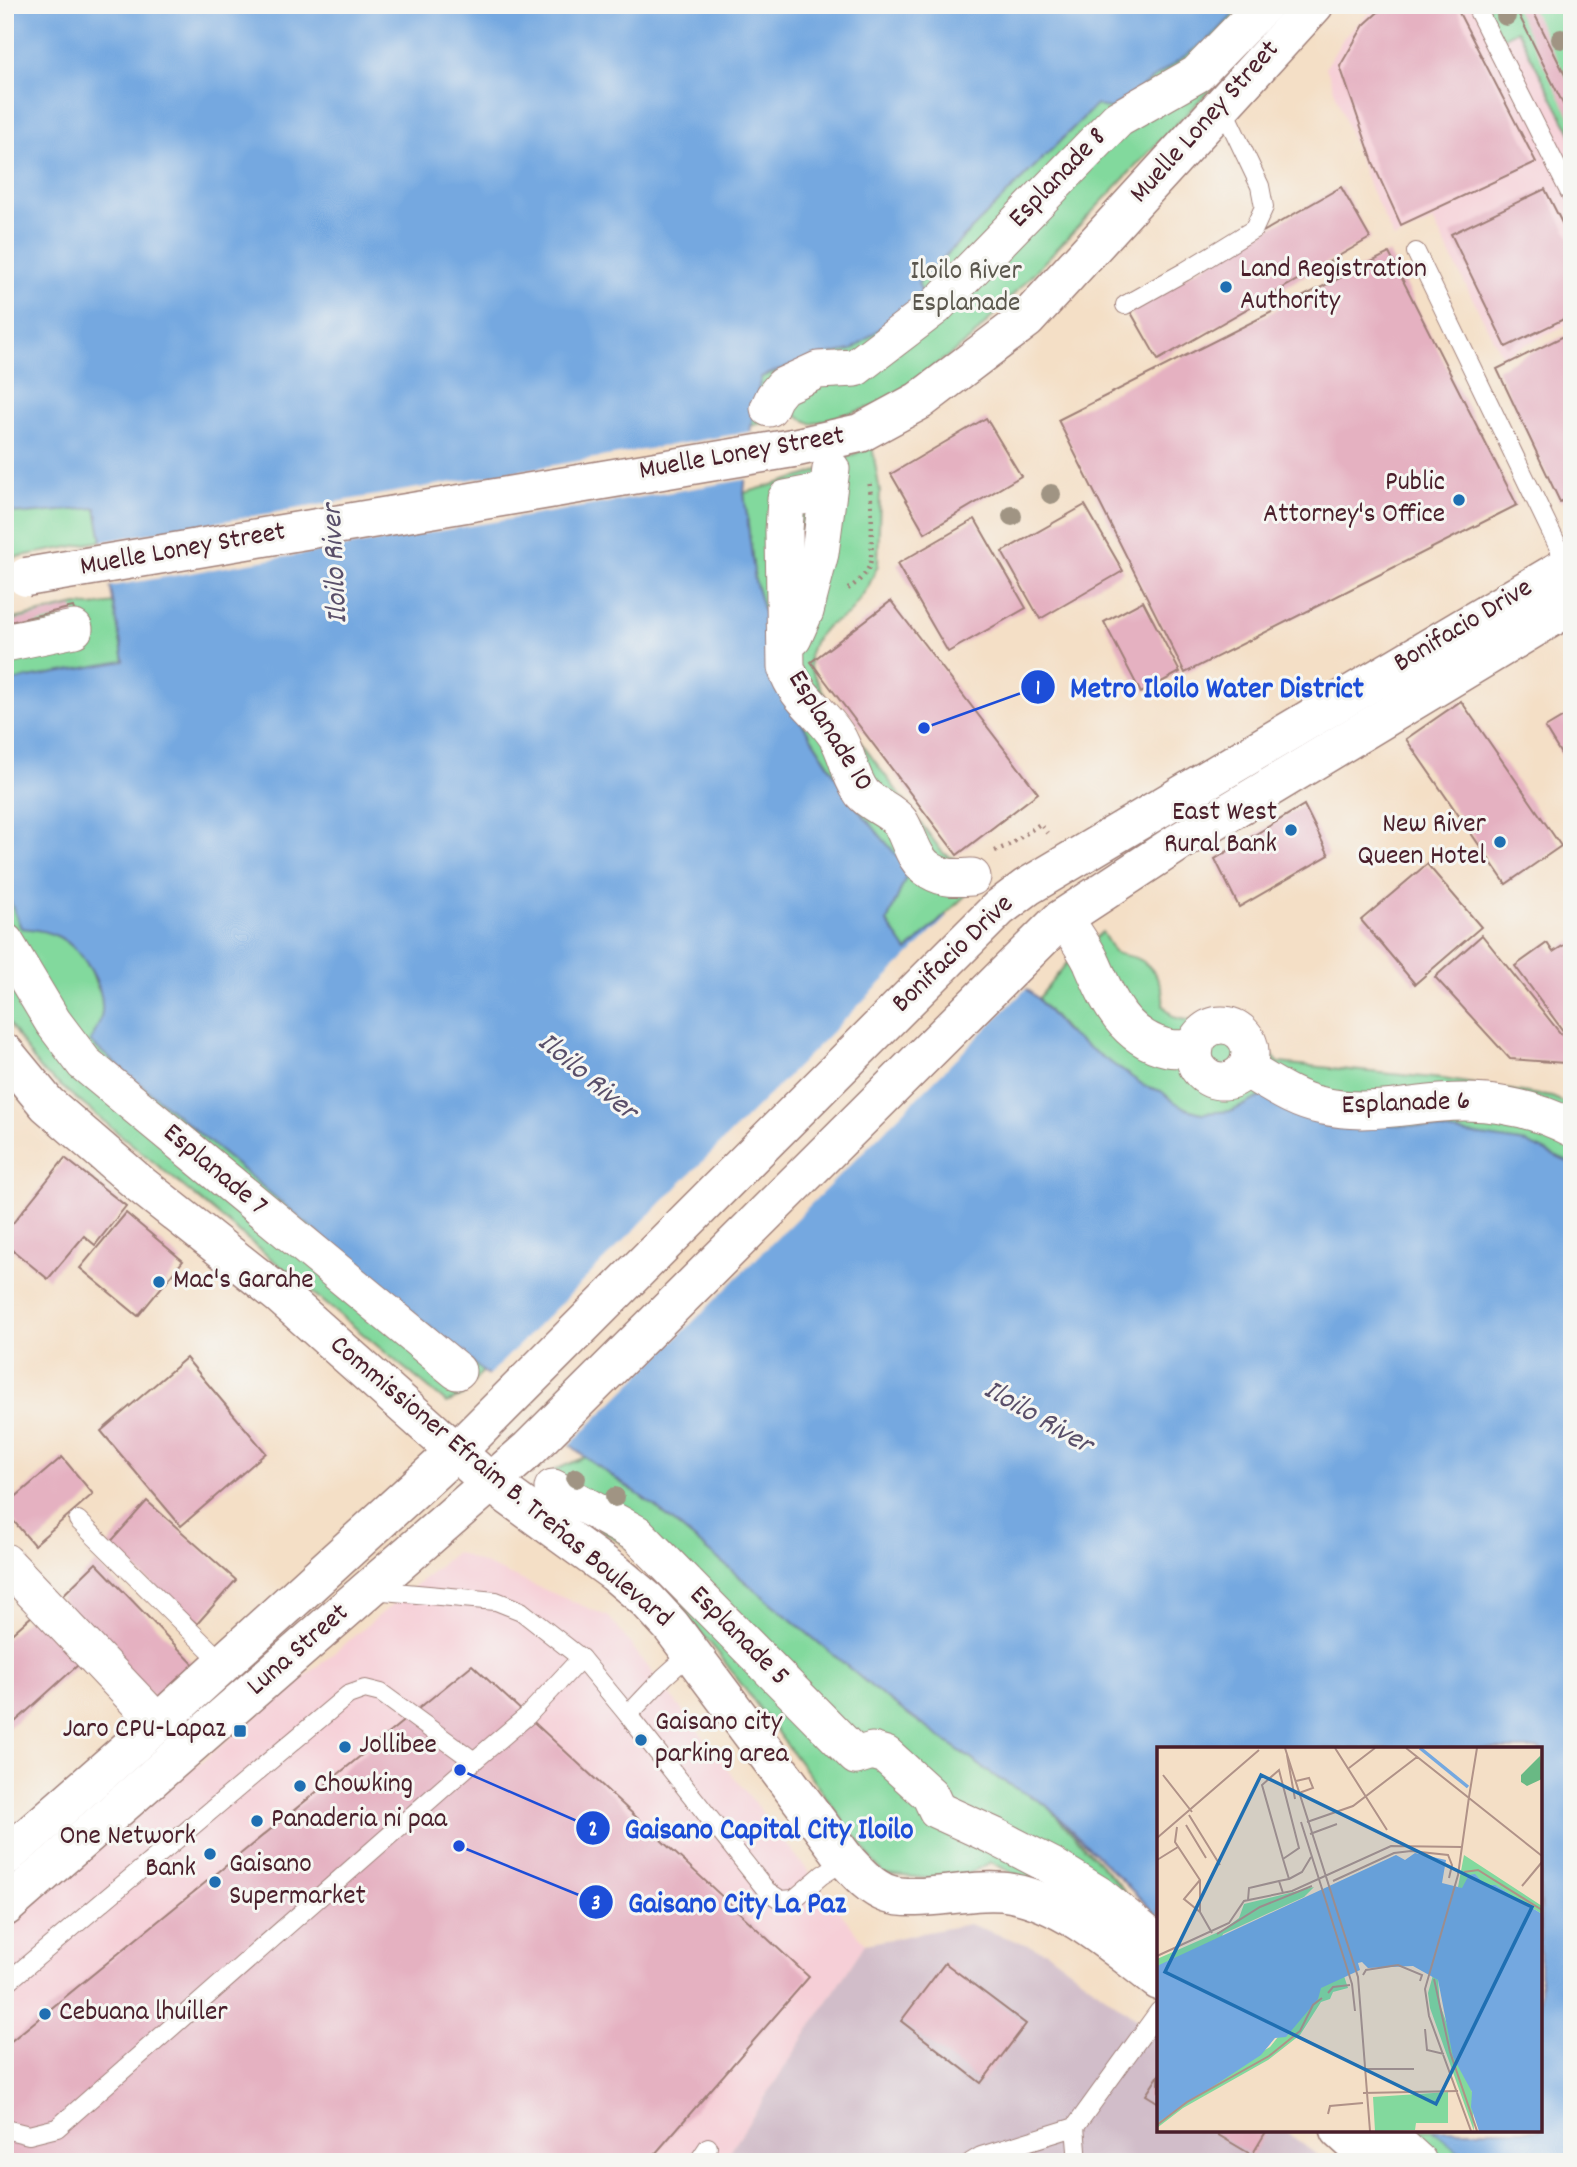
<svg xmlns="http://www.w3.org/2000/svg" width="1577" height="2167" font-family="Dekko,sans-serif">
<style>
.built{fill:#f6cfd7}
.industrial{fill:#d1bdc9}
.green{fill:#82d99d;stroke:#667c64;stroke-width:2}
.water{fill:#74a8e0;stroke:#5f6486;stroke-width:2}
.pier{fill:#f4dfc6}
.building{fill:#e5b1c1}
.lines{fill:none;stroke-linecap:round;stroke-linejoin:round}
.lane-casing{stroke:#9f7f78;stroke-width:20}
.street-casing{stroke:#9f7f78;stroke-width:39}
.secondary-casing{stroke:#9f7f78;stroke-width:41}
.primary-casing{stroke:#9f7f78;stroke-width:41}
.path{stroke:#9f7f78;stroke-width:4.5;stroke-dasharray:2 5;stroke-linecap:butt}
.lane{stroke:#fff;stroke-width:18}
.street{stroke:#fff;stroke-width:37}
.secondary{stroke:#fff;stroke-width:38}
.primary{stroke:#fff;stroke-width:38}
.secondary-bridge-casing{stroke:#9f7f78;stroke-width:41;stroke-linecap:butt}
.secondary-bridge{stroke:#fff;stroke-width:38}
.tree{fill:#a09483}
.poi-dot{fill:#1f6fb2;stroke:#f6f6f2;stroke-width:2.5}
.labels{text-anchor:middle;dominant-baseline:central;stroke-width:6;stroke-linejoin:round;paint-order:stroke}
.street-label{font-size:28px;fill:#4a1f2b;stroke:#f6f6f2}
.poi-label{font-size:28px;fill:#4a1f2b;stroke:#f6f6f2;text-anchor:start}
.park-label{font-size:28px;fill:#5b574d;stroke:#f6f6f2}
.water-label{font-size:30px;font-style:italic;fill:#594f6a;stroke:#f6f6f2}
.inset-river{fill:none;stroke:#74a8e0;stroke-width:3.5}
.inset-road{fill:none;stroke:#b09288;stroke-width:2}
.view{fill:#1f6fb2;fill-opacity:0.15;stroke:#1f6fb2;stroke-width:3.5}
.inset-edge{fill:none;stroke:#4a1f2b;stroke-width:3.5}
.leader{fill:none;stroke:#1d4ed8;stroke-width:2.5}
.callout-dot{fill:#1d4ed8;stroke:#f6f6f2;stroke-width:2.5}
.mark-label{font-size:21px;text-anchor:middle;font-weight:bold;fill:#fff}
.callout-label{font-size:30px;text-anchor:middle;font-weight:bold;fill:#1d4ed8;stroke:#f6f6f2;stroke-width:6;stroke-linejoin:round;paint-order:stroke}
</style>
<rect width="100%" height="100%" fill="#f6f6f2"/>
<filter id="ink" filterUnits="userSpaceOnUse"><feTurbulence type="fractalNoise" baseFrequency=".0143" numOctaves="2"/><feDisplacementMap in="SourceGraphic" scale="14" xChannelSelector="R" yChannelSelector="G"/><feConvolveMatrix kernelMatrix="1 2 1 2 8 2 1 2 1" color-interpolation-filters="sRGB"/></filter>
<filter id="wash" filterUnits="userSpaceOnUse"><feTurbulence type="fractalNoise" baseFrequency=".00686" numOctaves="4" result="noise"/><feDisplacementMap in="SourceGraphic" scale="28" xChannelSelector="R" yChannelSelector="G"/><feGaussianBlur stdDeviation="1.57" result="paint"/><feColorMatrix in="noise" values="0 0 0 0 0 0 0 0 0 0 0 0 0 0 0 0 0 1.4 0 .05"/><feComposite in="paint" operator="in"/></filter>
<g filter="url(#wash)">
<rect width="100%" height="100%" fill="#f4dfc6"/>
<g class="built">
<polygon points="1377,5 1572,5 1572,322 1502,356 1433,221 1394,239 1365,176 1326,67 1344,37"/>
<polygon points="456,1552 609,1617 865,1944 723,2162 5,2162 5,1924"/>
</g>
<polygon class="industrial" points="969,1924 1047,1952 1159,2036 1159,2130 1284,2130 1326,2162 723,2162 865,1944"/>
<g class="green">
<polygon points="1201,5 1294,5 1150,151 970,340 882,404 812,424 795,415 751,426 761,377 810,358 922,294 918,283 1096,105"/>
<polygon points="1484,5 1572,5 1572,135 1517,30 1501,39"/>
<polygon points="5,391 96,508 102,541 5,559"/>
<polygon points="872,446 880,492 878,565 868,587 849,614 826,627 815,640 809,656 810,667 830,706 859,740 943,853 970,867 968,893 907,952 887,922 842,785 791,706 755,581 744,493 810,474"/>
<polygon points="114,603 124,661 76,950 91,970 98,989 483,1371 462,1396 447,1403 39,1068 5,1017 5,621 77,605 91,606"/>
<path d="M1102,932L1114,952C1121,956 1128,955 1136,958C1154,965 1165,987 1163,1005L1173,1017C1177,1018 1184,1020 1189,1020C1196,1019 1202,1012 1209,1011C1249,1003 1258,1042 1279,1063L1443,1079L1552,1097L1572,1106V1207L1148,1123L1038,999L1066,964Z"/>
<polygon points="585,1457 653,1505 884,1697 999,1779 1045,1804 1123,1889 1147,1919 1152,1912 1159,1912 1159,1960 1119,1928 991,1862 954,1881 883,1874 715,1649 628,1548 536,1485 557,1469"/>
<polygon points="1371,2130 1455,2130 1499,2162 1405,2162"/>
</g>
<path class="water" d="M5,5H1243L1213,36L1110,109L1096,105L918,283L923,295L852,350L810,358L761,377L751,426L744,493L755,581L791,706L852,802L909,870L887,922L907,951L946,915L1038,999L1066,1032L1145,1086L1161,1091L1173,1101L1187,1109L1202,1113L1232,1111L1264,1095L1380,1124L1416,1126L1527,1143L1572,1164V2162H1471L1433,2130H1540V1749H1159V1917L1045,1804L999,1779L884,1697L653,1505L585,1457L90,1042C95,1032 101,1022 102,1011C104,984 82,949 59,937C47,931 34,929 21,928L5,889V682L124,661L96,508L26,514L5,511Z"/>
<g class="pier">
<polygon points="754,431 749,479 107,587 99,542"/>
<polygon points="950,914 1029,986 568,1447 486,1378"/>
</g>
<g id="blocks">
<g class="building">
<polygon points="1386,5 1455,5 1536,162 1401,225 1375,168 1340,66 1364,25"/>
<polygon points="1514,5 1530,5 1572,89 1572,122"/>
<polygon points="1341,187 1370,238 1158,360 1129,309"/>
<polygon points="1545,189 1572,243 1572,315 1506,347 1451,234"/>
<polygon points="1389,253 1517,505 1185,673 1058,420"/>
<polygon points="1572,332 1572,496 1560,502 1497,369"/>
<polygon points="986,418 1021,476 925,533 891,474"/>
<polygon points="1085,505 1123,571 1040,619 1002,552"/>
<polygon points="975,519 1026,608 948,652 897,564"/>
<polygon points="891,601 1038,793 957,855 811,662"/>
<polygon points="1143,601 1180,672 1141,693 1104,622"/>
<polygon points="73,607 76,615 5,632 5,623"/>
<polygon points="1461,701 1561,846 1506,884 1406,739"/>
<polygon points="1572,712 1572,772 1545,728"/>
<polygon points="1304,805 1329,855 1239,907 1215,859"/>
<polygon points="1427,864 1481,927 1415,984 1361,920"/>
<polygon points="1482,935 1572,1048 1572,1057 1565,1063 1510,1059 1435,977"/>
<polygon points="1572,940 1572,1043 1515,966 1547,943 1553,952"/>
<polygon points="65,1158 126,1206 95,1245 84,1236 48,1279 5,1244 5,1233"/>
<polygon points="126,1213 183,1261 138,1316 80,1268"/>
<polygon points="186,1358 266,1453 181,1526 101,1431"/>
<polygon points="62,1457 93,1494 34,1545 5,1511 5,1506"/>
<polygon points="147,1501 236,1580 197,1624 108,1545"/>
<polygon points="96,1563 199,1670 161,1706 60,1598"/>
<polygon points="33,1615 78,1665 5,1731 5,1640"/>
<polygon points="472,1665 809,1977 648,2162 5,2162 5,2046"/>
<polygon points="945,1963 1026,2024 981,2083 901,2021"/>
<polygon points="1159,2075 1159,2103 1146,2095"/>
<polygon points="1210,2130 1267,2130 1252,2155"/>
</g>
</g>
</g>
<g filter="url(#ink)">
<use href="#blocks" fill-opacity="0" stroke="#9f7f78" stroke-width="2"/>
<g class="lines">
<g class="lane-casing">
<g id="lane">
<polyline points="1475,5 1572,197"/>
<polyline points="1416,252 1567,565"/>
<polyline points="1125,305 1184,272 1254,229 1264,207 1260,186 1222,106"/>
<polyline points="78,1520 224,1664"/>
<polyline points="372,1590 496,1601 521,1611 581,1658"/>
<polyline points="628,1715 767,1891 781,1900 794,1899 822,1875 846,1860"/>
<polyline points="474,1761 527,1716 581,1658 628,1715 664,1677 692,1652"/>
<polyline points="5,1984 348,1695 365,1689 381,1693 474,1761 57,2128 29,2135 5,2129"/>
<polyline points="1075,2127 1078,2162"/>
<polyline points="698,2162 708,2147"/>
<polyline points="971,2162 981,2156 1075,2127 1159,2011"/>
</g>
</g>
<g class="street-casing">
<g id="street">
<polyline points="769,408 774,397 783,386 818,370 855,368 935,307 1118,119 1197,74 1264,5"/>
<path d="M827,491L786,499L784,531L786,667C797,700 818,708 836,735C848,753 849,776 862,793C872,805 891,810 900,822C910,838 913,861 931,871C944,879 957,878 972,877"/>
<polyline points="793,638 805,611 820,553 831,469"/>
<polyline points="5,643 74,629"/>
<path d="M1074,933C1080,942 1086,951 1091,961C1107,998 1123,1038 1168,1048C1176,1050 1187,1048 1195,1048"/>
<polyline points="5,942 53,1022 84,1063 457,1371"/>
<circle cx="1222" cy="1053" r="28"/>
<path d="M1246,1069C1270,1083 1295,1101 1323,1106C1366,1115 1399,1106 1441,1103C1486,1099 1532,1107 1572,1128"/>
<polyline points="553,1488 637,1534 856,1756 872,1751 886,1755 930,1795 937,1810 996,1837 1052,1866 1099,1895 1159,1944"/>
<polyline points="5,1562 158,1723"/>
<polyline points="1383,2130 1418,2162"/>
</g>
</g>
<g class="secondary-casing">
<g id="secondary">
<polyline points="793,448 860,433 919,401 1027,319 1314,5"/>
<path d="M5,1053L47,1104L141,1185L280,1295L491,1483L615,1573L647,1600L671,1626L846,1860C858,1873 871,1888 888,1894C918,1904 975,1886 1012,1893C1066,1903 1116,1948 1159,1981"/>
<polyline points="1340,2130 1375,2162"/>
</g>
</g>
<g class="primary-casing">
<g id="primary">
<polyline points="5,1857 158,1723 465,1443 999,908 1027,887 1572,563"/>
<polyline points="5,1907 529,1449 1060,920 1179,842 1572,605"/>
</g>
</g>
<g class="path">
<path d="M848,589C857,583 867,574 870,564C873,550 872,495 869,480"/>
<polyline points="995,851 1011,844 1040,824 1047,833"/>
</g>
<use href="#lane" class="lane"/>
<use href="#street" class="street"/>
<use href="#secondary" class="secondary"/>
<use href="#primary" class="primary"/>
<g class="secondary-bridge-casing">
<polyline id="secondary-bridge" points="26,577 793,448"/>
</g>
<use href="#secondary-bridge" class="secondary-bridge"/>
</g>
<g class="tree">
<circle cx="1506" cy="16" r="10"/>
<circle cx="1561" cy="39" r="10"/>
<circle cx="1051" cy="494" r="10"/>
<circle cx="1012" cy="516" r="10"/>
<circle cx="576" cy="1478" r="10"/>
<circle cx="615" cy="1497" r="10"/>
</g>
</g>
<g class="poi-dot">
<circle cx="1226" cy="287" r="7"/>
<circle cx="1459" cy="500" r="7"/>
<circle cx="1291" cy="830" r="7"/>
<circle cx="1500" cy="842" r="7"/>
<circle cx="159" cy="1282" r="7"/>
<rect x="233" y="1724" width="14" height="14" rx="3.5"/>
<circle cx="641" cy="1740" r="7"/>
<circle cx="345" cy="1747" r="7"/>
<circle cx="300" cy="1786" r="7"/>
<circle cx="257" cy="1821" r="7"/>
<circle cx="210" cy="1854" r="7"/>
<circle cx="215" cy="1882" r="7"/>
<circle cx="45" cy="2014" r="7"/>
</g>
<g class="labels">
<g class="street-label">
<text transform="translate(1206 123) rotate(-48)">Muelle Loney Street</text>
<text transform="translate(1059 179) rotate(-46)">Esplanade 8</text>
<text transform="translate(742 455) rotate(-10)">Muelle Loney Street</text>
<text transform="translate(183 551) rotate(-10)">Muelle Loney Street</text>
<text transform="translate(1464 627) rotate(-31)">Bonifacio Drive</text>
<text transform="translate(829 732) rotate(58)">Esplanade 10</text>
<text transform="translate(954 955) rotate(-44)">Bonifacio Drive</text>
<text transform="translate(1406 1105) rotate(-2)">Esplanade 6</text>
<text transform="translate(214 1171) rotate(40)">Esplanade 7</text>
<text transform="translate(500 1483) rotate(40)">Commissioner Efraim B. Treñas Boulevard</text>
<text transform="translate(738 1637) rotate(45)">Esplanade 5</text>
<text transform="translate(299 1651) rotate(-41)">Luna Street</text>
</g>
<g class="poi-label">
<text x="1240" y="271">Land Registration<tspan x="1240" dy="32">Authority</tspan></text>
<text x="1445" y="484" text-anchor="end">Public<tspan x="1445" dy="32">Attorney's Office</tspan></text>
<text x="1277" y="814" text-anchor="end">East West<tspan x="1277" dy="32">Rural Bank</tspan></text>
<text x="1486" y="826" text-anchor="end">New River<tspan x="1486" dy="32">Queen Hotel</tspan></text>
<text x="173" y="1282">Mac's Garahe</text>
<text x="655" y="1724">Gaisano city<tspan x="655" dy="32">parking area</tspan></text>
<text x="226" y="1731" text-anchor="end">Jaro CPU-Lapaz</text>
<text x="359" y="1747">Jollibee</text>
<text x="314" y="1786">Chowking</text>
<text x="271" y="1821">Panaderia ni paa</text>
<text x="196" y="1838" text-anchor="end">One Network<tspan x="196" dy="32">Bank</tspan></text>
<text x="229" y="1866">Gaisano<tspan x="229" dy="32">Supermarket</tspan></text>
<text x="59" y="2014">Cebuana lhuiller</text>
</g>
<g class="park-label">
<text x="966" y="273">Iloilo River<tspan x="966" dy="32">Esplanade</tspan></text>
</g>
<g class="water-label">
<text transform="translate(337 564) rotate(-93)">Iloilo River</text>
<text transform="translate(586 1078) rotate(40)">Iloilo River</text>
<text transform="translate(1037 1419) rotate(30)">Iloilo River</text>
</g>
</g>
<g transform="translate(1157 1747)">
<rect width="385" height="385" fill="#f4dfc6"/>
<path d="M307,108L385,159V167L339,139L328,138L312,145L301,140ZM157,140L147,150L66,187L64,193L0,230V212L66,183L82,171L87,157ZM276,228L281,233L283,258L315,345L317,384L273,261L271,246ZM187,229L191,241L176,245L173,252L164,255L143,288L111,313L26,361L0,381V366L113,300L165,235ZM291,345V376H259L258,383L218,384L216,350Z" fill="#82d99d"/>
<path d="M383,1L385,32L370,39L364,35V28L383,9Z" fill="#69b984"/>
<path d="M258,106L289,113L285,136L305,141L312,128L318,127L328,138H338L385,167V384H322L314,360L315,345L296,310L281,233L256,219L211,221L205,215L201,216L203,223L164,241L161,252L129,290L118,291L104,308L0,376V219L239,108L248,113Z" fill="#74a8e0"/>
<path class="inset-river" d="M263,1L311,40"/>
<path class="inset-road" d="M128,1L201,230L213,384M178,1L230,83M249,1L385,109M130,8L138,52M192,21L218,1M122,23L142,101L126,112L105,38ZM6,28L35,65M139,34L152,31L156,41L142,46M312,50L320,1M312,50L301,128L268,242L272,269L314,384M32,68L63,118M144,75L195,237L198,264M150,75L196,59L260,10M29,78L49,111M20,80L18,95L43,133V165L55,186M153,87L180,77M0,91L102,3M126,112L132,132L122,134L126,146M0,113L21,100M307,125L321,123L385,163M132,132L145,125L154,110M43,133L27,152L43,165M176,134L237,106L254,104L291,108L295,118L292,131M365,139L385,115M91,153L92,141L122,134M60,187L103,160L155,139M0,209L72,176L87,154L135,144L234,99L305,100M206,228L209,223L241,218L265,228L263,234M277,232L293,305L320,384M171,246L176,240L193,238M268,282L270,303L287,307M209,322H257M206,346L301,344M171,367L173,359L206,356M0,378L30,355L112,309L143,284L156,258L165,251"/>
<path class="view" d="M104,28L375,160L279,357L8,225Z"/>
<rect width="385" height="385" class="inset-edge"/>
</g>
<path class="leader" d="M924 728L1038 687M460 1770L593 1828M459 1846L596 1902"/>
<g class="callout-dot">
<circle cx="924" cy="728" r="7"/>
<circle cx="460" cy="1770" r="7"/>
<circle cx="459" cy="1846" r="7"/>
<circle cx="1038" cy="687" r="18"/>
<circle cx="593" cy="1828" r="18"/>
<circle cx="596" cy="1902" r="18"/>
</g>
<g class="mark-label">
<text x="1038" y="694">1</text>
<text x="593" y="1835">2</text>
<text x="596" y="1909">3</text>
</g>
<g class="callout-label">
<text x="1217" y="697">Metro Iloilo Water District</text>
<text x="769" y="1838">Gaisano Capital City Iloilo</text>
<text x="737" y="1912">Gaisano City La Paz</text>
</g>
<rect width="1577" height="2167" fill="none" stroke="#f6f6f2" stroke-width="28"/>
</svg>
